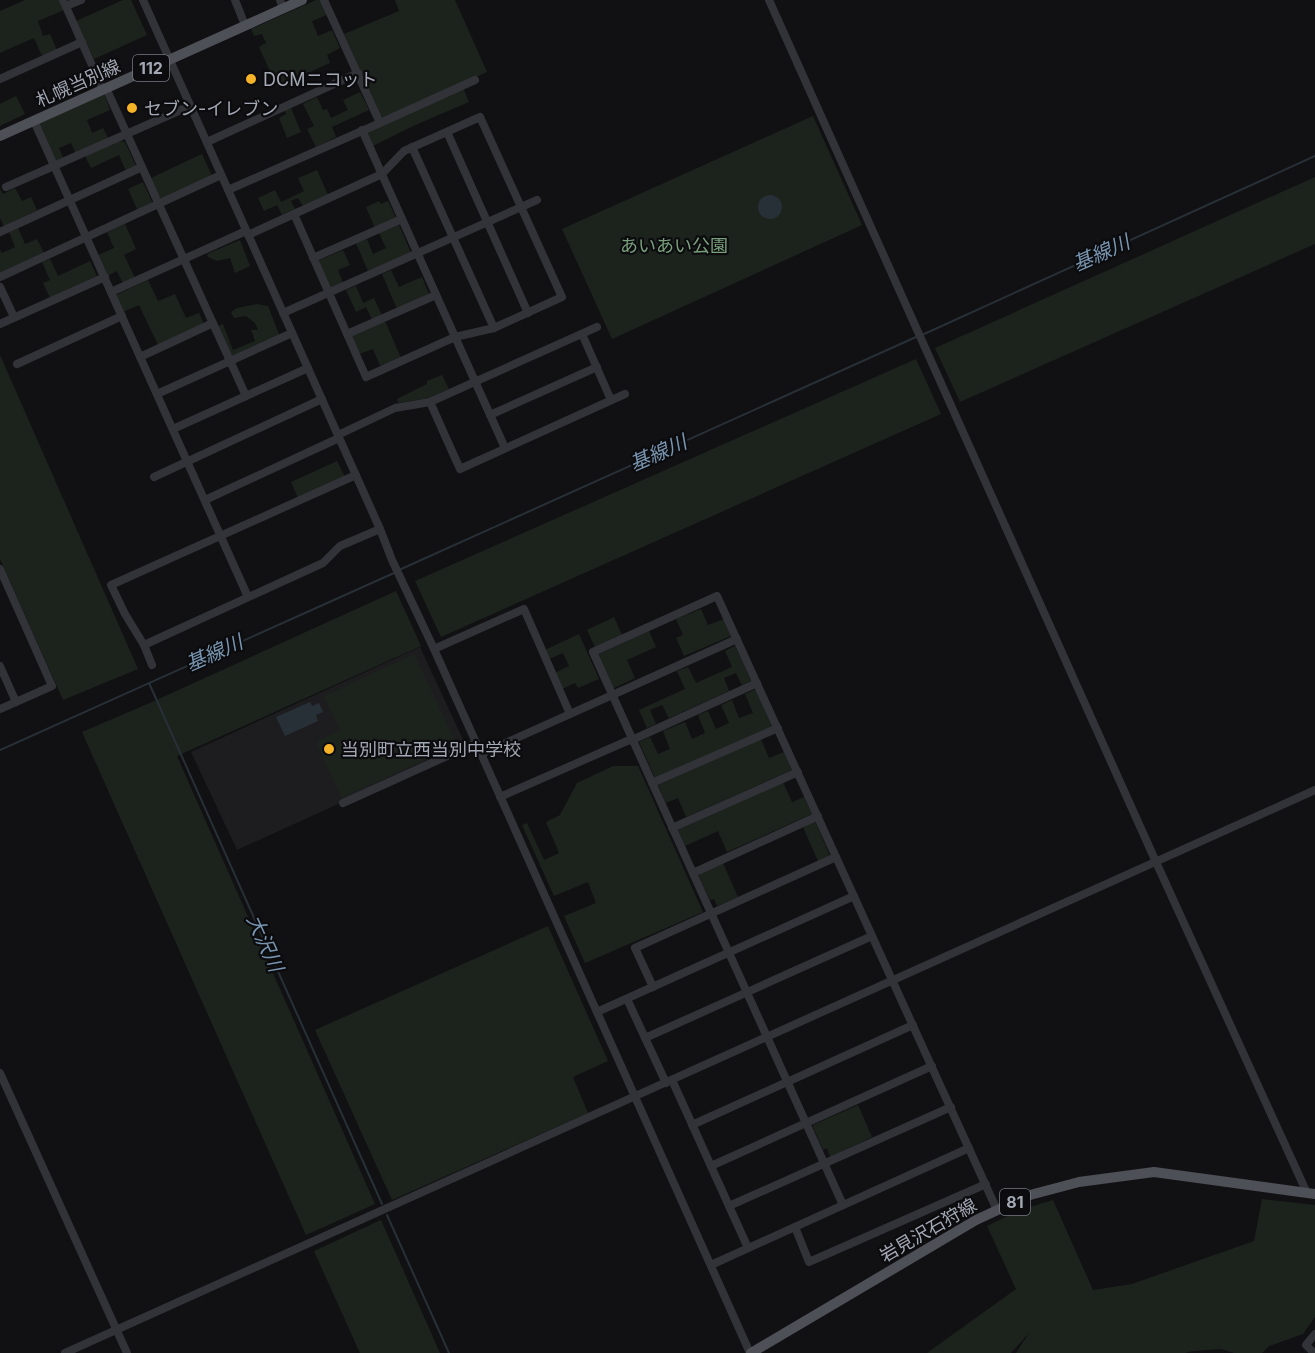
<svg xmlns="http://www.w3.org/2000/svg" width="1315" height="1353" font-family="Inter,'Noto Sans JP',sans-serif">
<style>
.built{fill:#1d1d20}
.green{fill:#1c231d}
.water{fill:#283037}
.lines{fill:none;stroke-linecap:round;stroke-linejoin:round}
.stream{stroke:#283037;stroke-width:2}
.minor{stroke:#323338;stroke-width:8}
.major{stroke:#4e5057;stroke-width:10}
.poi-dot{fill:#f6b327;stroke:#0c0c0e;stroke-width:2}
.labels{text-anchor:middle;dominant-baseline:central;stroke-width:4.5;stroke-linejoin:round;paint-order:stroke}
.shield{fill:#0c0c0e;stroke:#757982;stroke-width:1.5}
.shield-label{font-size:16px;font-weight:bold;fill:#a2a8b4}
.poi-label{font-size:18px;fill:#a2a8b4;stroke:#0c0c0e;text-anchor:start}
.street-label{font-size:18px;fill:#a2a8b4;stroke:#0c0c0e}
.park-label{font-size:18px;fill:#79a07c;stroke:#0c0c0e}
.water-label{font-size:20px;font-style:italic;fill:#7895b1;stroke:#0c0c0e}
</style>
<rect width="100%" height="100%" fill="#111113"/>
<polygon class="built" points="420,647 466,746 237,850 191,752"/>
<g class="green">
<polygon points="25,0 60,0 64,10 38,21 43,36 50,34 57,50 42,56 34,38 0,53 0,11"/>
<polygon points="123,0 131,0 147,35 94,59 76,21"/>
<polygon points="316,0 321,0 327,15 312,21 318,36 332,30 340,48 327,55 330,63 277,87 259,47 266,43 262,34 254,36 251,29"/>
<polygon points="395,0 455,0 487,72 382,118 344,34 399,11"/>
<polygon points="463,88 469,102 411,127 373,146 368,134 370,129"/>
<polygon points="360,92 369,110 332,127 336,137 316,147 307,129 314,126 303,104 317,97 323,110 327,109 331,118 348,110 343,100"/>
<polygon points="104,94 110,110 87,120 92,133 103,128 109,140 76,154 71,143 59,148 64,160 56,163 38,123"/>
<polygon points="16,96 25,114 0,126 0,104"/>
<polygon points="291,108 301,132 287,138 279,118 286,114 285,110"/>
<polygon points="813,116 862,225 612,339 562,229"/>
<polygon points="120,141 125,142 136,166 126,171 119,155 91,168 85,156"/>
<polygon points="202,154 212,176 161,200 151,178"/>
<polygon points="317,170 328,195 303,206 298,198 291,201 295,209 282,215 277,205 264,211 258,198 275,190 281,202 304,191 298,178"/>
<polygon points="1315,177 1315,244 960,402 935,348"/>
<polygon points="143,182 153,204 138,211 128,189"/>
<polygon points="15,188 22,201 31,197 37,210 4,226 0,218 0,189 3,194"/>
<polygon points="379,201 381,204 388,201 396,218 375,228 366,207"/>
<polygon points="125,224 136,249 124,255 135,278 123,284 117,271 107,276 98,255 114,248 107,232"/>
<polygon points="399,225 411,253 368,271 356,243 367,239 373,254 386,248 379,233"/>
<polygon points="18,228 25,244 37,239 44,253 0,273 0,250 2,253 15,247 9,232"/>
<polygon points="240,240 250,266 235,273 230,258 217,261 208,257 207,254"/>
<polygon points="343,250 350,265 338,270 343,283 329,289 317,261"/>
<polygon points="50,259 58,276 90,261 97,276 50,298 43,283 50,280 42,262"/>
<polygon points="391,270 399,287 422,277 429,294 397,309 382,274"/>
<polygon points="148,280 158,301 175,294 186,318 199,313 204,324 158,345 139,305 123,312 116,295"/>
<polygon points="356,286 363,303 374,298 382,316 372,320 366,307 356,312 346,290"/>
<polygon points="257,304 268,306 279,334 278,337 230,357 218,326 223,324 233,350 255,341 251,330 258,330 255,323 246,316 234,318 231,312 237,308"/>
<polygon points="385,321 401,358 380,366 373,349 359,354 351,335"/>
<polygon points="0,355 138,669 63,700 0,559"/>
<polygon points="916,359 941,414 441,637 415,581"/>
<polygon points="442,375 449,389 429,398 398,403 397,399 427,384 427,381"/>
<polygon points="337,461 345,477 298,498 291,482"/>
<polygon points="396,591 421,646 177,756 375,1204 306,1235 82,732 152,702"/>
<polygon points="701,609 708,625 724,619 731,636 684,656 676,638 683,635 676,619"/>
<polygon points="614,617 622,635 595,647 587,630"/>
<polygon points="649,631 656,647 627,660 635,678 612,689 597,655"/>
<polygon points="579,634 599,679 578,688 575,683 562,689 555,673 569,666 563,653 549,659 545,650"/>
<polygon points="735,646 751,681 742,685 736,673 724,678 729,691 669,718 662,705 650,710 656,724 647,728 639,710 685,689 677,671 688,667 696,683 732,667 725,651"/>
<polygon points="414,654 457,745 342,798 317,745 319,740 340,730 324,696"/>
<polygon points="756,689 772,727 655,778 639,742 650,737 658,754 670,749 663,731 685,722 692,739 705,733 698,715 708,711 716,729 729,723 721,705 732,700 739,718 753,713 745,694"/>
<polygon points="761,739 769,758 784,752 792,770 686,817 678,798 666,803 658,785"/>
<polygon points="613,766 638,766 703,912 585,963 564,916 596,903 588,882 554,896 522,825 527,823 544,860 559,853 546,822 560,815 577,783"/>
<polygon points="783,782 792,802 804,797 812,814 727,852 718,831 685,846 678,830"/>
<polygon points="815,821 830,856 818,861 803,827"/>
<polygon points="723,863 738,897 717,906 714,899 710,900 699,876 700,873"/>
<polygon points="548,926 608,1061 573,1077 588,1113 392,1200 315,1030"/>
<polygon points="858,1105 872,1137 830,1157 827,1148 823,1150 813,1127 813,1125"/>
<polygon points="1262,1199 1315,1205 1315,1317 1303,1334 1269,1346 1262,1353 1234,1353 1221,1349 1193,1351 1185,1353 1016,1353 1029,1333 1011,1353 927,1353 1016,1289 987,1226 1020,1210 1053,1200 1093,1290 1132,1284 1254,1241"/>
<polygon points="381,1220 440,1353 360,1353 314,1251"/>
</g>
<g class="water">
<circle cx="770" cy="207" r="12"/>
<polygon points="310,702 312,706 319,703 323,712 316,715 318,721 285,736 276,717"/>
</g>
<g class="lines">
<g class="stream">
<polyline points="922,335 1315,156"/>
<polyline points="399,570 916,337"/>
<polyline points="149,683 382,1204"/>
<polyline points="0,750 394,573"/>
<polyline points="387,1215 449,1353"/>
</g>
<g class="minor">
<polyline points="63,0 103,90"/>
<polyline points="143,0 380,529 392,560 434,649 750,1353"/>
<polyline points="235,0 245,25"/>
<polyline points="280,0 283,8"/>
<polyline points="769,0 1156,862 1307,1193"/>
<polyline points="66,6 81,0"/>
<polyline points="0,79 82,42"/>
<polyline points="106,88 246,396"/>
<polyline points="34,121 248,597"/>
<polyline points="380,123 475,80"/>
<polyline points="362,130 505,448"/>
<polyline points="447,132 528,313"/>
<polyline points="207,142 358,73"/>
<polyline points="412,147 494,328"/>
<polyline points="6,187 190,106"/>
<polyline points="228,190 380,123 324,0"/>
<polyline points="0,232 142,167"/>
<polyline points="248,235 382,174 404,151 480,117 562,297 494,328 455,337 366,377 294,214"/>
<polyline points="313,258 402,219"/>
<polyline points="0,277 221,175"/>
<polyline points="0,287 14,317"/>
<polyline points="111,292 246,231"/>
<polyline points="283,313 537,200"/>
<polyline points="0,324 105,277"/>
<polyline points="347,334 436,295"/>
<polyline points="582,334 611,400"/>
<polyline points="140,357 213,323"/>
<polyline points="17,364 122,316"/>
<polyline points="157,394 292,333"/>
<polyline points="430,402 460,469 625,394"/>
<polyline points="490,415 597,367"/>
<polyline points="173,429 308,368"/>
<polyline points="338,435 395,408 430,402 597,327"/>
<polyline points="154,477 322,399"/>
<polyline points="205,500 339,438"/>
<polyline points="0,569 52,686 0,709"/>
<polyline points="144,645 323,563 340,546 380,529"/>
<polyline points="434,649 524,609 570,714"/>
<polyline points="152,665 144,645 125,614 111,585 356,475"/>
<polyline points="0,666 16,702"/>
<polyline points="481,754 737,639"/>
<polyline points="652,783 778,728"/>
<polyline points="500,797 627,741 632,740 757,683"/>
<polyline points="343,803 476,743"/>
<polyline points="672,828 798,772"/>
<polyline points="693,873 818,816"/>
<polyline points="653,987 635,948 836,857"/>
<polyline points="627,999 666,1083"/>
<polyline points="597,1012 854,896"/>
<polyline points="645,1038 872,936"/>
<polyline points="0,1073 127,1353"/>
<polyline points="672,1080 748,1248"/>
<polyline points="692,1125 913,1025"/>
<polyline points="711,1166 932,1066"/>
<polyline points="843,1205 593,652 717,596 997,1210"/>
<polyline points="729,1206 951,1107"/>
<polyline points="795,1227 809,1262 986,1184"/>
<polyline points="711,1265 969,1148"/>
<polyline points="65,1353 1315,790"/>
<polyline points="1314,1353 1306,1345 1315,1334"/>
</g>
<g class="major">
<polyline points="0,136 302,0"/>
<polyline points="751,1353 976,1220 1030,1195 1079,1182 1154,1172 1315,1194"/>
</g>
</g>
<g class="poi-dot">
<circle cx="251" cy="79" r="6"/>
<circle cx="132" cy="108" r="6"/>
<circle cx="329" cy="749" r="6"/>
</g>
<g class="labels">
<g class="shield">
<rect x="133" y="55" width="36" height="26" rx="4.5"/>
<rect x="1000" y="1189" width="30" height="26" rx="4.5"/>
</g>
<g class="shield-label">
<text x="151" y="68">112</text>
<text x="1015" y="1202">81</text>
</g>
<g class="poi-label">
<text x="263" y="79">DCMニコット</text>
<text x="144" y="108">セブン-イレブン</text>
<text x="341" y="749">当別町立西当別中学校</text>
</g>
<g class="street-label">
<text transform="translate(78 83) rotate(-24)">札幌当別線</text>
<text transform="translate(928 1230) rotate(-30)">岩見沢石狩線</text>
</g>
<g class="park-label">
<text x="674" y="245">あいあい公園</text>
</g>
<g class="water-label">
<text transform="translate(1101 253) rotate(-24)">基線川</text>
<text transform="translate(658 453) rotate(-24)">基線川</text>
<text transform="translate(214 653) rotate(-24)">基線川</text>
<text transform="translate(265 943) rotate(66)">大沢川</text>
</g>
</g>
</svg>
